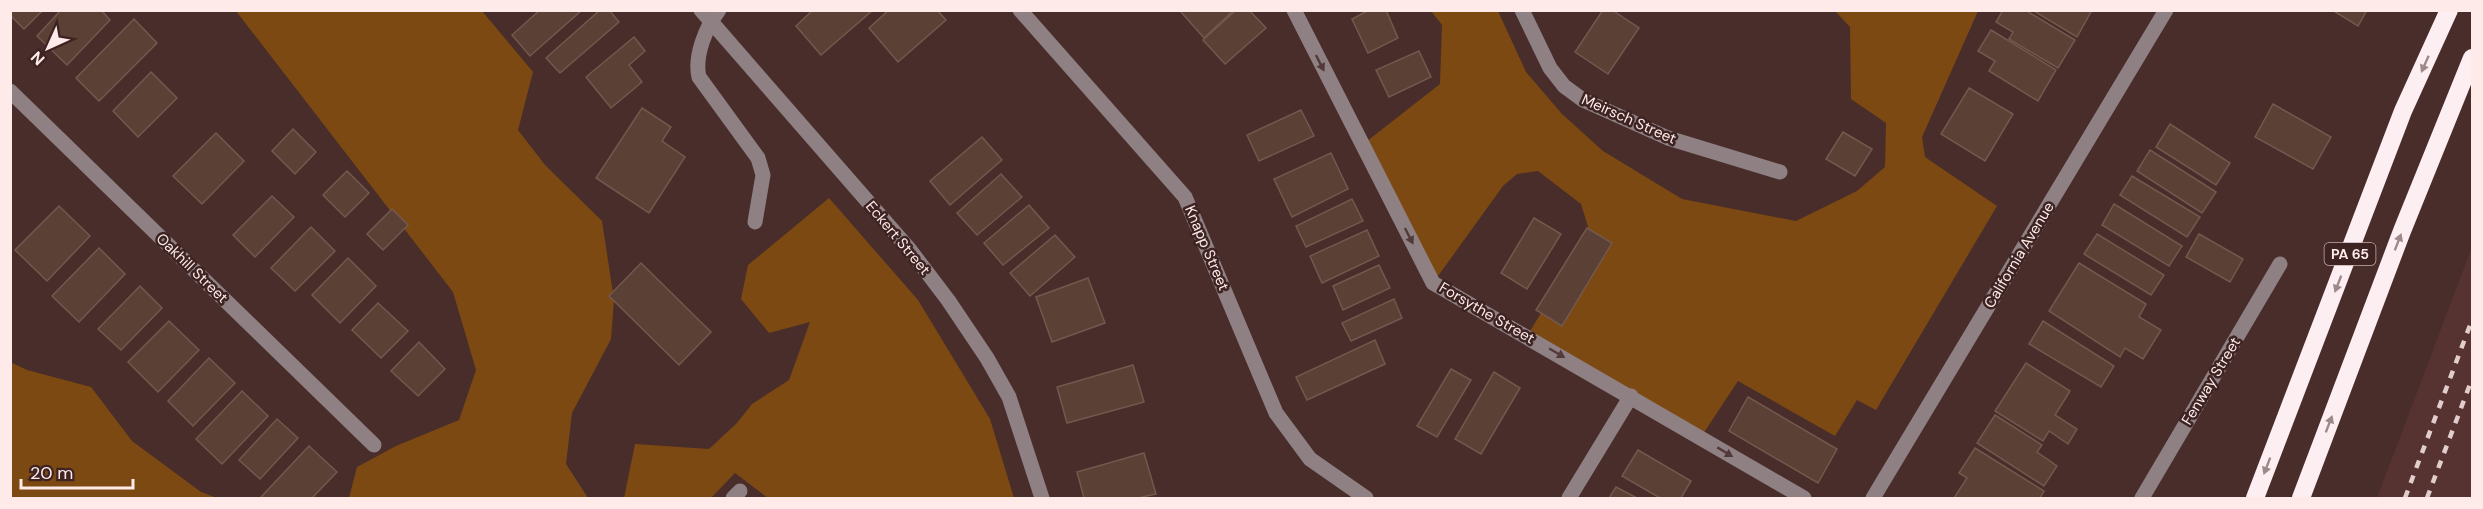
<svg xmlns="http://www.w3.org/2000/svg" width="2483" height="509" font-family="'DM Sans',sans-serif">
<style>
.built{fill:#563331}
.green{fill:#7d4912}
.building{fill:#5a4035;stroke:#74584d;stroke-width:1.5}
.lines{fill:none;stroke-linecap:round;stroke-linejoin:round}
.minor{stroke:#8f8083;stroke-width:15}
.highway{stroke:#fdeef1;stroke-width:18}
.rail{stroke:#e1cdcc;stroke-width:4.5;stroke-dasharray:8 8;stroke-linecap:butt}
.oneway{fill:#523a3a}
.oneway2{fill:#9d888a}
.labels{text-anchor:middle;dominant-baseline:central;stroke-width:5;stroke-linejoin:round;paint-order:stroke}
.shield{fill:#3d2322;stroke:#c3aead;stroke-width:1.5}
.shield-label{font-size:14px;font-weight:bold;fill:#fdeae9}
.street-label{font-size:15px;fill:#fdeae9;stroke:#3d2322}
</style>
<rect width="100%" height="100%" fill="#482d2b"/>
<polygon class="built" points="2472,247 2472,498 2377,498"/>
<g class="green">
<polygon points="236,11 482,11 533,72 518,130 545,165 602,221 614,300 611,339 572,413 566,464 588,498 349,498 357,467 396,446 459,420 476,370 453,292"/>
<polygon points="1431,11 1498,11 1526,72 1562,114 1603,151 1682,199 1796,221 1857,191 1885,167 1886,123 1851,99 1850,27 1835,11 1978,11 1922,137 1925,157 1997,206 1876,410 1857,400 1835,436 1738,381 1701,437 1527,336 1590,233 1581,204 1538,171 1517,174 1503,186 1433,283 1362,145 1440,84 1442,25"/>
<polygon points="829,198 918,300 990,419 1014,498 768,498 735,473 711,498 624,498 635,444 709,449 737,423 752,404 789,380 810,322 769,333 741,299 748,265"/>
<polygon points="10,362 27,370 91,387 132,441 201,492 217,498 11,498"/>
</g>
<g class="building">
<polygon points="10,10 43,10 24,29 10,15"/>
<polygon points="61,10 101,10 110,20 67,65 37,36"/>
<polygon points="540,10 582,10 530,56 512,35"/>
<polygon points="600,10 609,10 619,22 560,73 546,58"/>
<polygon points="813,10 873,10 821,55 796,26"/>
<polygon points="889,10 937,10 946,20 898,62 869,28"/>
<polygon points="1183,10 1234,10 1204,38 1181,12"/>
<polygon points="1236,10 1249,10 1266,28 1225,64 1203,40"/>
<polygon points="1369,10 1386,10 1398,38 1368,53 1352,19"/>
<polygon points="1603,10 1612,10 1639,28 1608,74 1575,52"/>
<polygon points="2003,10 2025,10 2075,40 2058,68 2009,39 2013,32 1996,22"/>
<polygon points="2032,10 2092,10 2077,37"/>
<polygon points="2332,10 2367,10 2358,26"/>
<polygon points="134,19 157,43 99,101 76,78"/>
<polygon points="1991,30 2056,70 2038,101 1989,71 1995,61 1978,51"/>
<polygon points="634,37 645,51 629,65 642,82 611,108 586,77"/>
<polygon points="1419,51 1431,77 1389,97 1376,70"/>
<polygon points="151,72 177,98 138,137 113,111"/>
<polygon points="1969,88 2013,114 1985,161 1941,134"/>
<polygon points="2273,104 2331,137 2313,169 2255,137"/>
<polygon points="642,108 671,127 662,141 685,157 649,213 596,178"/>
<polygon points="1301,110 1314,136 1259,161 1247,135"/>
<polygon points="2170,124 2230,163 2216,185 2156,147"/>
<polygon points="293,129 316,152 295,174 272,151"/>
<polygon points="1843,132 1872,149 1855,176 1826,159"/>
<polygon points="216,133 244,161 202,204 173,176"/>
<polygon points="982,137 1002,160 950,205 930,181"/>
<polygon points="2150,150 2216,192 2202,213 2137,171"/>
<polygon points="1331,153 1348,189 1292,217 1274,179"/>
<polygon points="347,171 369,193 345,217 323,195"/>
<polygon points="1001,174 1022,197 977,235 957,213"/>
<polygon points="2132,176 2200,217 2187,237 2120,195"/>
<polygon points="272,196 294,217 255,257 233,235"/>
<polygon points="1352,199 1363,221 1306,247 1296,226"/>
<polygon points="2114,204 2182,246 2169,266 2102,225"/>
<polygon points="1029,205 1049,228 1003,265 984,243"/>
<polygon points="59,206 90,236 47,281 15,250"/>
<polygon points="392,209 408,225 383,250 367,234"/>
<polygon points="1534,218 1561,234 1527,289 1501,273"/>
<polygon points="311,227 335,251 295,291 271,268"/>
<polygon points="1587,228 1612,243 1562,326 1536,310"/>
<polygon points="1367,230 1379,256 1322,283 1310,256"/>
<polygon points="2097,234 2164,275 2151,295 2084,254"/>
<polygon points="2199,234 2243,259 2230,282 2186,257"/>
<polygon points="1055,235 1075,257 1030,296 1010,273"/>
<polygon points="99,248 125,274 79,322 52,296"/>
<polygon points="348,258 376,286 340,323 312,295"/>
<polygon points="641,263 711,332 679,365 609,296"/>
<polygon points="2079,263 2146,304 2139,317 2161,330 2143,359 2125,348 2120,357 2049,311"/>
<polygon points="1379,265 1390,288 1343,310 1333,286"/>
<polygon points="1088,278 1105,323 1052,342 1036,297"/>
<polygon points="140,286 162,308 121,350 98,329"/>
<polygon points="1394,299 1402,318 1351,341 1342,323"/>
<polygon points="378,303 408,331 381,358 352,330"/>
<polygon points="169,321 199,350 158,392 128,362"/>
<polygon points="2043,321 2114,366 2101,387 2029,344"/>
<polygon points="1375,340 1385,364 1307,400 1296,377"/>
<polygon points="419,342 445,369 418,396 391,371"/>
<polygon points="209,358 235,383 193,426 168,401"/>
<polygon points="2026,363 2070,391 2055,415 2077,429 2068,444 2049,431 2043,441 1995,411"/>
<polygon points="1133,365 1144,402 1067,423 1057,387"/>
<polygon points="1451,369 1471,380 1437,437 1417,426"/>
<polygon points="1494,372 1520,388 1481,454 1455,439"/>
<polygon points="242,391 268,416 222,464 196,439"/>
<polygon points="1748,397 1837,449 1818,483 1729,431"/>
<polygon points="1995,415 2042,445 2037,452 2057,466 2044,486 1977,443"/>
<polygon points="277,419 298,438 260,479 239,460"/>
<polygon points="309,446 337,472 312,498 260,498"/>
<polygon points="1975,448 2044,491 2040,498 1954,498 1967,478 1959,473"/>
<polygon points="1638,450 1691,481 1681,498 1660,498 1622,476"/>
<polygon points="1144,453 1156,494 1138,498 1084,498 1077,472"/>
<polygon points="1616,487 1637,498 1609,498"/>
</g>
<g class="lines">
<g class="minor">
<polyline points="701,10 910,250 948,300 987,358 1009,397 1042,498"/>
<path d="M719,10C706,27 694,56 699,77L758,158L763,175L755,222"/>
<polyline points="1020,10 1185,197 1276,413 1310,459 1366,498"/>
<polyline points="1294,10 1433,283 1804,498"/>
<polyline points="1522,10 1550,68 1564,86 1583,100 1668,138 1780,172"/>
<polyline points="10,91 374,445"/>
<polyline points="733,498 740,491"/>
<polyline points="1569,498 1631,396"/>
<polyline points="1873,498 2166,10"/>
<polyline points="2142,498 2280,264"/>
</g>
<g class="highway">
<polyline points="2255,498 2403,111 2449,10"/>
<polyline points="2301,498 2402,231 2472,58"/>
</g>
<g class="rail">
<polyline points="2405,498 2472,320"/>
<polyline points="2427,498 2472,379"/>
</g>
</g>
<defs><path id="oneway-solid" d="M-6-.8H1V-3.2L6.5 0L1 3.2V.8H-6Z" transform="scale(1.5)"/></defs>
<g class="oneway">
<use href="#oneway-solid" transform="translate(1320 63) rotate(63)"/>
<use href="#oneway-solid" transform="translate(1409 236) rotate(63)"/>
<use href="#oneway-solid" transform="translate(1557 353) rotate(30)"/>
<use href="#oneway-solid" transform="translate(1725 452) rotate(31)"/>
</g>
<g class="oneway2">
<use href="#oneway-solid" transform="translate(2425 64) rotate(114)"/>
<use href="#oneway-solid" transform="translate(2398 242) rotate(-69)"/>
<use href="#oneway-solid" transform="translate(2338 284) rotate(111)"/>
<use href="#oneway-solid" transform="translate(2329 424) rotate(-69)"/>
<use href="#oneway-solid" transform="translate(2267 466) rotate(111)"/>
</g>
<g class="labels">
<rect class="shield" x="2324.5" y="243" width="51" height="22" rx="4.5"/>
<g class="shield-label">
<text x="2350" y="254">PA 65</text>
</g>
<g class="street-label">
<text transform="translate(1629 119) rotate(24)">Meirsch Street</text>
<text transform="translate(898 238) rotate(50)">Eckert Street</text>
<text transform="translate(1207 248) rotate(67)">Knapp Street</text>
<text transform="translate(2019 255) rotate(-59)">California Avenue</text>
<text transform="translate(192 268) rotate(44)">Oakhill Street</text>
<text transform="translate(1487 313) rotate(30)">Forsythe Street</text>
<text transform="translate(2211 381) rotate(-59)">Fenway Street</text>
</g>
</g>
<rect width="2483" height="509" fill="none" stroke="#fdeae9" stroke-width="24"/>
<g transform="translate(48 48) rotate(225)" stroke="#3d2322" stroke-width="4.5" paint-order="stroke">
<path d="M0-4.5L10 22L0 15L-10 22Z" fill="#fdeae9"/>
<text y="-9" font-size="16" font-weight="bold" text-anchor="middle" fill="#fdeae9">N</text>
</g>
<path d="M21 479v9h112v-9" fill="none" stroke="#fdeae9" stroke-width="3"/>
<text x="30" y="479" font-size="18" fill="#fdeae9" stroke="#3d2322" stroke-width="4.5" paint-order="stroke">20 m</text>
</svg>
